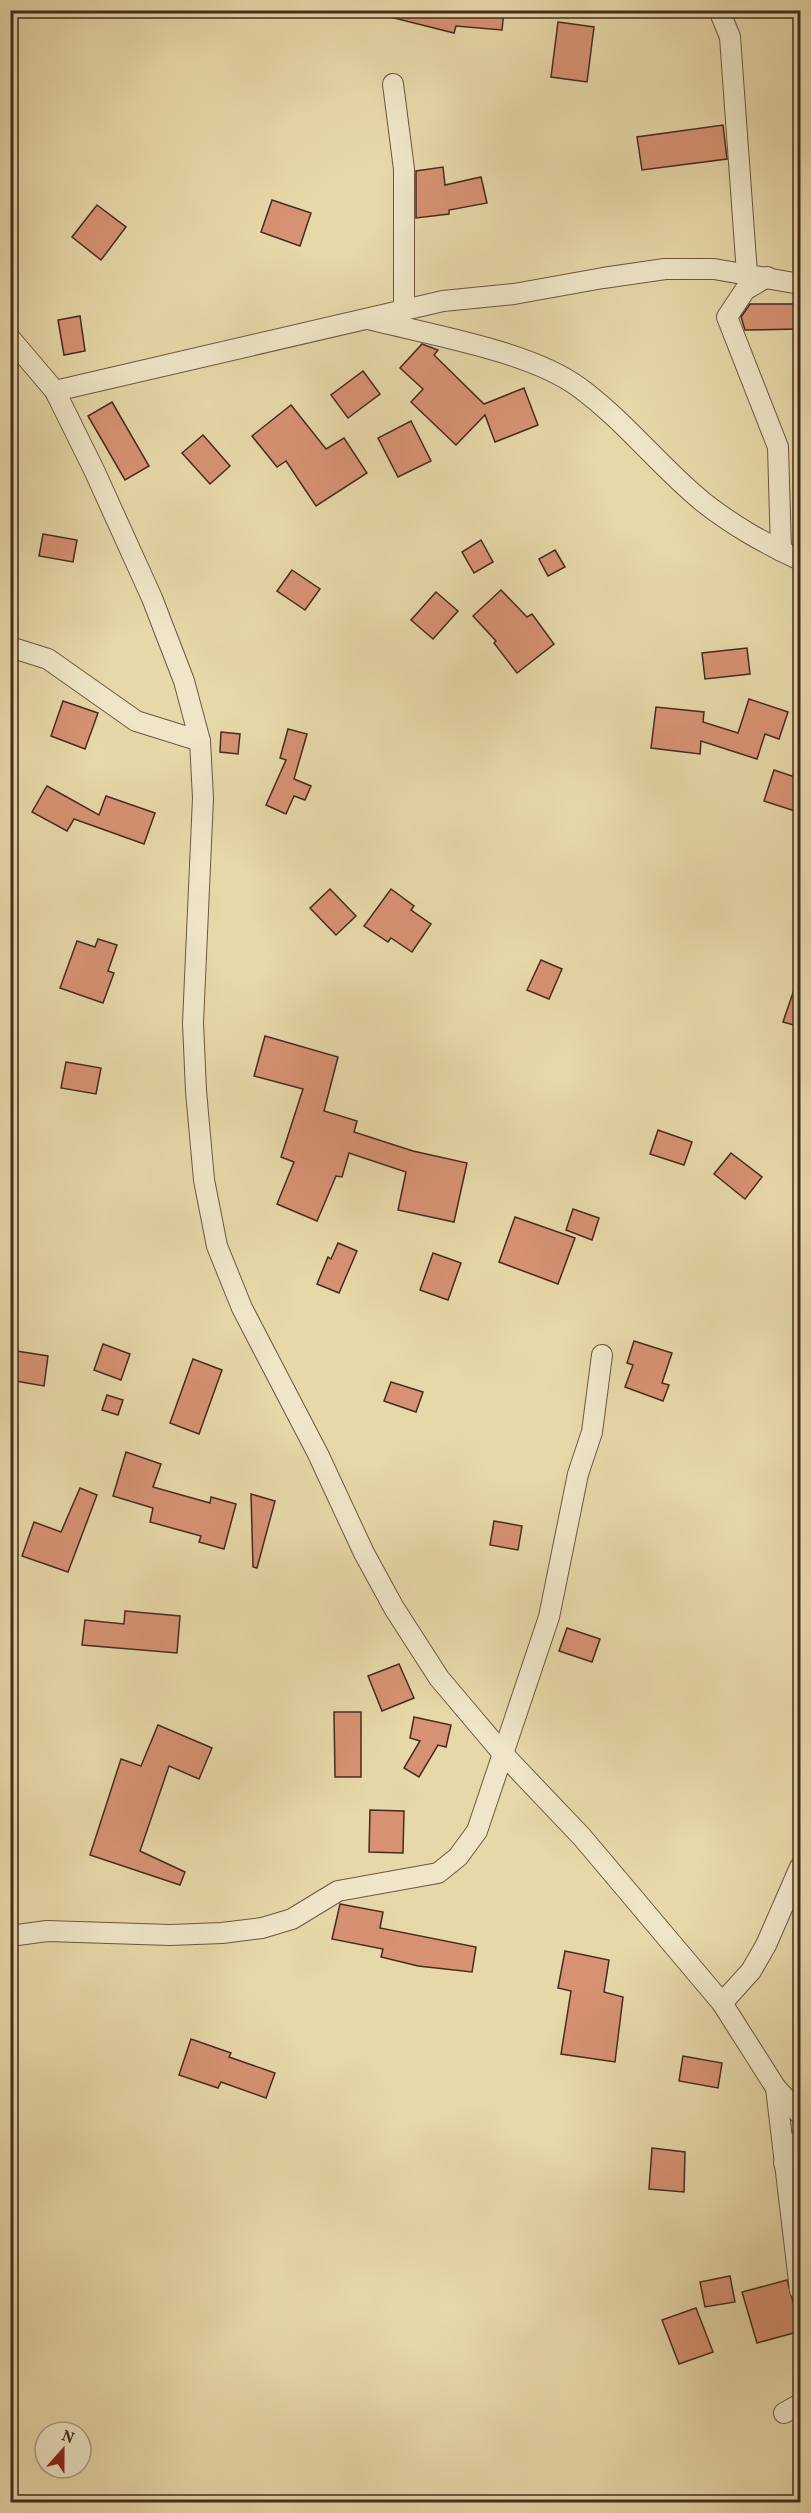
<svg xmlns="http://www.w3.org/2000/svg" width="811" height="2513" font-family="Vollkorn,serif">
<style>
.building{fill:#d79273;stroke:#452b20;stroke-width:1.5}
.lines{fill:none;stroke-linecap:round;stroke-linejoin:round}
.minor-casing{stroke:#6e5642;stroke-width:22}
.minor{stroke:#efe6c7;stroke-width:20}
</style>
<rect width="100%" height="100%" fill="#e7d8a9"/>
<filter id="stains"><feTurbulence type="fractalNoise" baseFrequency=".00333" numOctaves="4"/><feColorMatrix values="0 0 0 0 .2 0 0 0 0 .09 0 0 0 0 .02 0 0 0 .5 -.17"/></filter>
<radialGradient id="worn" r=".72"><stop offset=".6" stop-color="#630" stop-opacity="0"/><stop offset="1" stop-color="#630" stop-opacity=".3"/></radialGradient>
<g class="building">
<polygon points="387,10 504,10 502,30 456,26 454,33 386,16"/>
<polygon points="558,22 594,27 587,82 551,77"/>
<polygon points="723,125 727,159 642,170 637,137"/>
<polygon points="443,167 445,185 481,177 487,203 449,210 449,214 416,218 416,171"/>
<polygon points="272,200 311,213 300,246 261,232"/>
<polygon points="97,205 126,227 101,260 72,237"/>
<polygon points="750,304 801,304 801,329 745,330 741,317"/>
<polygon points="80,316 85,351 64,355 58,320"/>
<polygon points="422,344 438,350 434,355 484,404 524,388 538,425 495,442 485,415 456,445 411,402 423,389 400,368"/>
<polygon points="363,371 380,394 348,418 331,395"/>
<polygon points="112,402 149,466 125,480 88,416"/>
<polygon points="291,405 326,449 344,438 367,473 316,506 286,461 277,467 252,436"/>
<polygon points="411,421 431,461 398,477 378,438"/>
<polygon points="203,435 230,466 210,484 182,453"/>
<polygon points="43,534 77,540 73,562 39,556"/>
<polygon points="481,540 493,562 474,573 462,552"/>
<polygon points="555,550 565,567 548,576 539,559"/>
<polygon points="292,570 320,589 305,610 277,591"/>
<polygon points="501,590 527,617 532,614 554,644 517,673 494,643 496,641 473,616"/>
<polygon points="436,592 458,611 433,639 411,620"/>
<polygon points="747,648 750,674 705,679 702,653"/>
<polygon points="749,699 788,712 779,739 765,734 757,759 701,741 700,754 651,748 656,707 704,712 703,722 738,733"/>
<polygon points="63,701 98,713 85,749 51,736"/>
<polygon points="288,729 307,734 294,779 311,786 305,800 294,796 286,814 266,805 286,760 280,758"/>
<polygon points="221,732 240,734 238,754 220,752"/>
<polygon points="774,770 801,779 801,813 764,801"/>
<polygon points="47,786 99,815 106,796 155,813 144,844 74,819 67,831 32,812"/>
<polygon points="330,889 356,916 336,935 310,908"/>
<polygon points="391,889 414,906 411,910 431,924 412,952 391,938 388,942 364,926"/>
<polygon points="98,939 117,945 108,971 114,973 103,1003 60,988 77,941 95,947"/>
<polygon points="541,960 562,969 549,999 527,990"/>
<polygon points="798,978 801,979 801,1027 783,1022"/>
<polygon points="265,1036 338,1057 324,1111 357,1121 354,1132 413,1151 467,1163 454,1222 398,1210 406,1172 349,1153 342,1177 336,1176 317,1221 277,1204 294,1162 281,1157 303,1089 254,1076"/>
<polygon points="66,1062 101,1068 96,1094 61,1088"/>
<polygon points="658,1130 692,1142 684,1165 650,1154"/>
<polygon points="731,1153 762,1177 745,1199 714,1174"/>
<polygon points="573,1209 599,1218 592,1240 566,1230"/>
<polygon points="515,1217 575,1238 558,1284 499,1262"/>
<polygon points="338,1243 357,1251 339,1293 317,1284 328,1257 331,1259"/>
<polygon points="433,1253 461,1263 448,1300 420,1290"/>
<polygon points="634,1341 672,1353 662,1383 669,1385 663,1401 625,1387 633,1365 627,1363"/>
<polygon points="103,1344 130,1354 121,1380 94,1370"/>
<polygon points="10,1350 48,1356 44,1386 10,1380"/>
<polygon points="193,1359 222,1370 199,1434 170,1423"/>
<polygon points="391,1382 423,1392 416,1412 384,1401"/>
<polygon points="107,1395 123,1400 118,1415 102,1410"/>
<polygon points="126,1452 161,1464 153,1487 210,1503 211,1497 236,1504 224,1549 199,1542 201,1536 150,1522 153,1508 113,1496"/>
<polygon points="80,1488 97,1495 68,1572 22,1556 34,1522 61,1532"/>
<polygon points="251,1494 275,1501 257,1568 253,1567"/>
<polygon points="494,1521 522,1526 518,1550 490,1545"/>
<polygon points="125,1611 180,1616 177,1653 82,1645 85,1620 124,1624"/>
<polygon points="567,1628 600,1639 592,1662 559,1651"/>
<polygon points="399,1664 414,1698 382,1711 368,1676"/>
<polygon points="334,1712 361,1712 361,1777 335,1777"/>
<polygon points="414,1717 451,1725 446,1747 438,1745 419,1777 404,1768 420,1741 410,1738"/>
<polygon points="158,1725 212,1748 199,1779 169,1766 140,1851 185,1872 180,1885 90,1855 121,1759 141,1766"/>
<polygon points="370,1810 404,1811 403,1853 369,1852"/>
<polygon points="340,1904 383,1912 380,1928 476,1947 472,1972 418,1966 381,1957 383,1949 332,1939"/>
<polygon points="565,1951 609,1960 604,1992 623,1997 615,2062 561,2054 571,1991 558,1988"/>
<polygon points="191,2039 231,2053 229,2057 275,2073 266,2098 221,2082 218,2088 179,2075"/>
<polygon points="683,2056 722,2063 718,2088 679,2081"/>
<polygon points="652,2148 685,2152 684,2192 649,2189"/>
<polygon points="730,2276 735,2302 705,2307 700,2282"/>
<polygon points="787,2280 801,2331 757,2343 742,2292"/>
<polygon points="696,2308 713,2352 679,2364 662,2320"/>
</g>
<g class="lines">
<g class="minor-casing">
<g id="minor">
<polyline points="719,10 730,37 747,274"/>
<polyline points="393,84 404,169 404,310"/>
<polyline points="767,277 745,290 727,317 778,447 781,551"/>
<path d="M369,319C430,335 531,351 580,388C626,422 660,467 703,502C735,527 764,543 800,560"/>
<polyline points="10,338 55,391 94,470 152,598 184,681 200,741 203,798 193,1023 196,1091 204,1180 217,1246 242,1308 318,1454 364,1553 394,1608 439,1678 504,1755 582,1837 722,2003 776,2088 800,2114"/>
<polyline points="55,391 443,301 514,294 603,278 665,269 714,269 800,284"/>
<polyline points="10,647 48,659 136,721 200,741"/>
<polyline points="10,1936 47,1931 170,1935 222,1933 262,1928 292,1919 338,1891 438,1873 458,1857 477,1831 549,1617 578,1474 592,1432 602,1355"/>
<polyline points="722,2003 751,1971 766,1945 800,1867"/>
<polyline points="776,2088 800,2290"/>
<polyline points="784,2163 800,2139"/>
<polyline points="784,2413 800,2404"/>
</g>
</g>
<use href="#minor" class="minor"/>
</g>
<rect width="811" height="2513" fill="none" stroke="#e7d8a9" stroke-width="36"/>
<rect x="12" y="12" width="787" height="2489" fill="none" stroke="#452b20" stroke-width="3"/>
<rect x="18" y="18" width="775" height="2477" fill="none" stroke="#452b20" stroke-width="1.5"/>
<g transform="translate(63 2450) rotate(21)"><circle r="28" fill="#efe6c7" stroke="#ab9b84" stroke-width="1.5"/>
<path d="M0-4.5L10 22L0 15L-10 22Z" fill="#8f2418"/>
<text y="-9" font-size="16" font-weight="bold" text-anchor="middle" fill="#452b20">N</text>
</g>
<rect width="100%" height="100%" filter="url(#stains)"/>
<rect width="100%" height="100%" fill="url(#worn)"/>
</svg>
